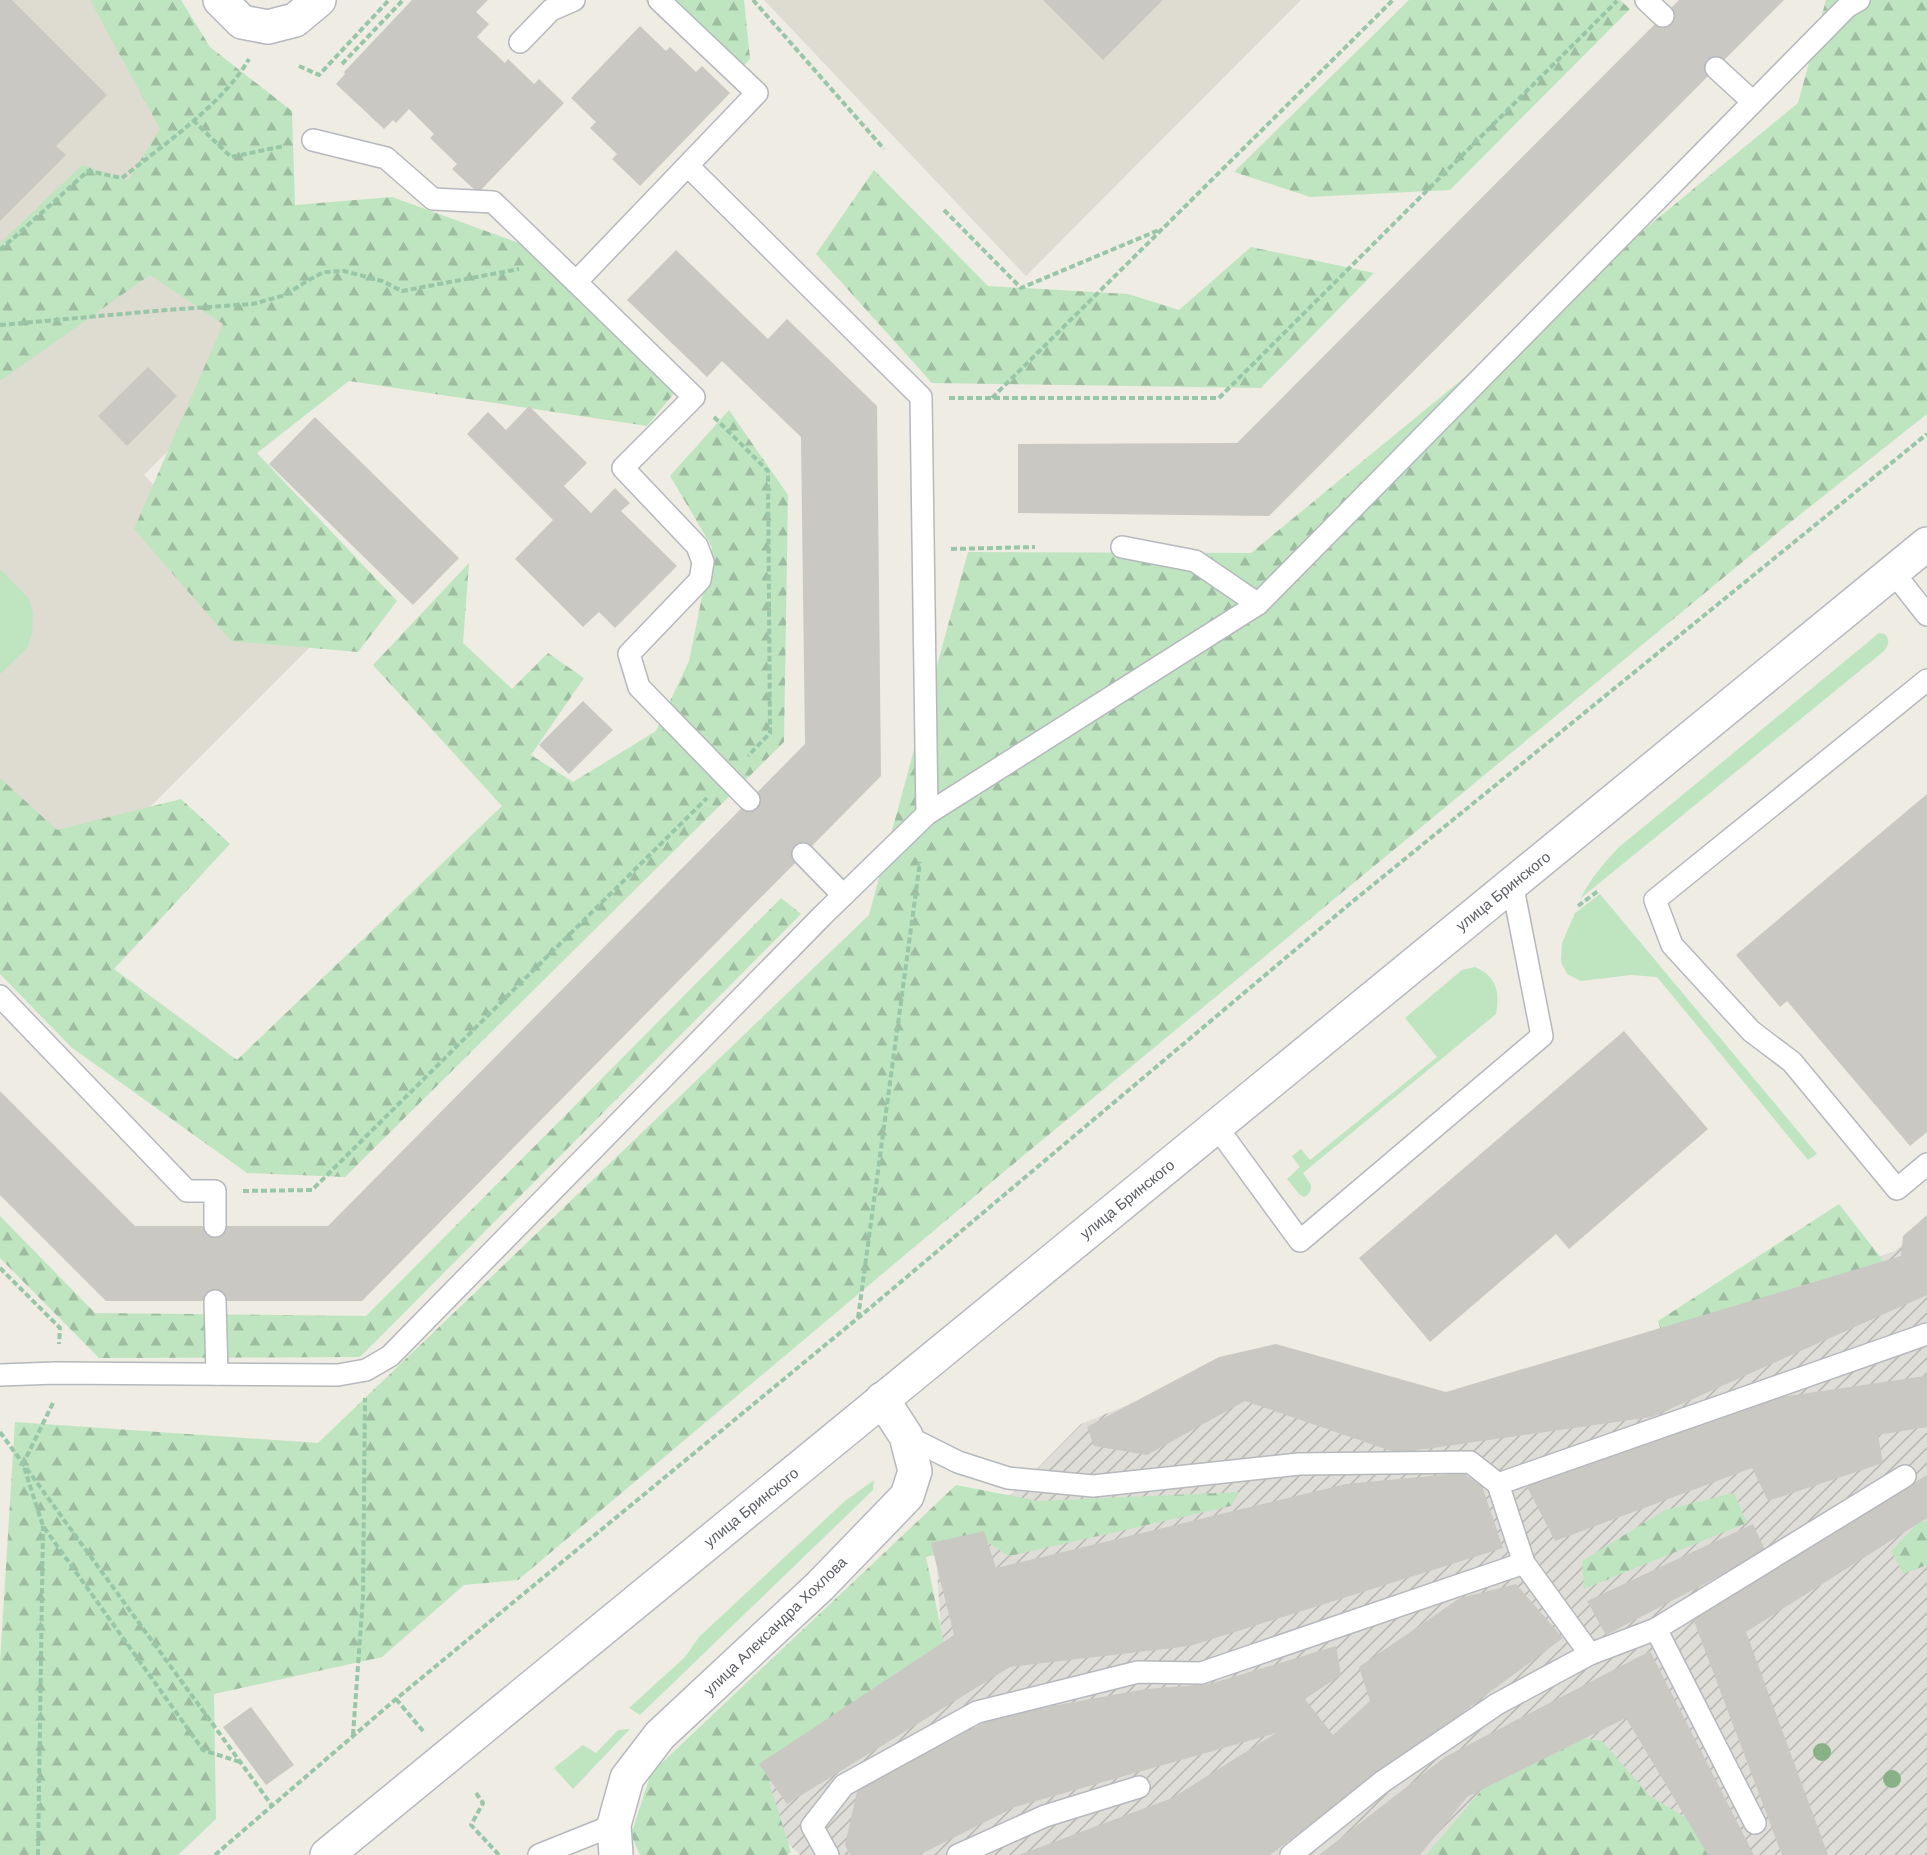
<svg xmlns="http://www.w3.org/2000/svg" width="1927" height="1855" font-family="Helvetica,sans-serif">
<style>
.industrial{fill:url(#industrial-furrows)}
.education{fill:#dedbd1}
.green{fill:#bfe5c0}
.forest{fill:url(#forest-firs)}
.building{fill:#cac8c2}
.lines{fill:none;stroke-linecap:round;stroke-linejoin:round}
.service-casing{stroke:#b5b8bd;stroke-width:24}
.minor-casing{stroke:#b5b8bd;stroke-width:36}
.secondary-casing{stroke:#b6b9bf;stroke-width:36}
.path{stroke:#98c6a7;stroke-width:4;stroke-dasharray:6 3;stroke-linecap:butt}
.service{stroke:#fff;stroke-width:21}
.minor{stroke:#fff;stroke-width:33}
.secondary{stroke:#fff;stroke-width:33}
.tree{fill:#88b187}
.labels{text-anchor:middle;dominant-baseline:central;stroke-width:4.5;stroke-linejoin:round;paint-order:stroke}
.street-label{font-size:15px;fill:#5b5e63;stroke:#fff}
</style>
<defs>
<pattern id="industrial-furrows" width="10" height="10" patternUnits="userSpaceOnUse" patternTransform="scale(1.5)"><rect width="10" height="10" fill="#dfddd7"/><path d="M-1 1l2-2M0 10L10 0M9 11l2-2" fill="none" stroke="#b8b6b2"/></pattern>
<pattern id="forest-firs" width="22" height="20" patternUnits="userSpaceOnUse" patternTransform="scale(1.5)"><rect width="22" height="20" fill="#bfe5c0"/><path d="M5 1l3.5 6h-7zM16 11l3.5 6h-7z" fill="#9ebda0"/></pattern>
</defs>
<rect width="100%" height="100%" fill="#eeece3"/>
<polygon class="industrial" points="1927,1223 1927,1855 799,1855 799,1854 734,1792 941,1631 937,1570 1081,1424 1237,1360 1448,1402 1895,1251"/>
<g class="education">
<polygon points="0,0 120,0 335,283 144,475 310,647 56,901 0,845"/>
<polygon points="764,0 1301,0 1026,276"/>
</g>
<g class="green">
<polygon points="0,569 29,599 33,614 32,634 27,648 0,674"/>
<path d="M1879,633L1885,634C1890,641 1889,644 1884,651L1581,898C1590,879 1603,864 1618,848Z"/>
<polygon points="1600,894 1817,1154 1808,1160 1657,977 1631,975 1581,981 1567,974 1561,962 1562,943 1575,913"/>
<path d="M1475,967C1497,977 1500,992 1496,1014L1303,1173L1311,1185C1311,1191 1310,1194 1304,1197L1299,1194L1287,1179L1300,1167L1292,1156L1301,1149L1310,1160L1437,1057L1405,1018L1462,970Z"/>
<polygon points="874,1480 873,1490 640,1715 629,1708 685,1657 699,1637 845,1501"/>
<polygon points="630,1729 573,1789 554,1768 583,1745 596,1753 618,1730"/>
</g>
<g class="forest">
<polygon points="90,0 181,0 210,47 292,111 295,205 392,197 538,250 676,391 647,426 349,381 257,453 397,601 358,652 231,641 134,529 223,324 150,275 0,381 0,243 82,165 128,180 160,129"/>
<polygon points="645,0 744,0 750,59 733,77"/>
<polygon points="1409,0 1620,0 1630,9 1450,190 1310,197 1234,172"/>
<polygon points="1826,0 1927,0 1927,414 1792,521 1000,1175 518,1580 464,1585 382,1657 214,1694 216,1819 178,1855 0,1855 0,1662 15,1422 318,1443 869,915 968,552 1251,553 1798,103"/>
<polygon points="874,170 988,286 1128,294 1179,310 1251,247 1374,273 1261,388 932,383 816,254"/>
<polygon points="729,410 788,495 784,742 345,1177 247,1173 71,1047 0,974 0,778 57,830 181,799 230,844 114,969 237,1060 502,806 373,665 469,563 463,643 512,689 548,653 584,678 531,755 573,782 656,731 689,661 712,547 670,476"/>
<polygon points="781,898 801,914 360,1357 99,1358 0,1258 0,1216 95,1313 366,1316"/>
<polygon points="1839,1204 1889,1268 1676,1377 1658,1321"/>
<polygon points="956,1485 1038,1501 1240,1492 1231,1506 1009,1556 987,1542 926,1557 945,1648 769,1782 791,1852 787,1855 640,1855 631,1835 651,1773"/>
<polygon points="1734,1493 1747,1523 1584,1589 1582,1561 1665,1510"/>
<polygon points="1927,1521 1927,1565 1903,1574 1891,1551 1919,1522"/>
<polygon points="1570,1736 1602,1741 1650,1796 1743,1852 1744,1855 1426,1855 1486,1785"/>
</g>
<g class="building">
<polygon points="0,0 12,0 107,95 56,146 66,155 0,221"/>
<polygon points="412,0 488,0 476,12 489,24 477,37 505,63 508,59 534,84 539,79 564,103 478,193 452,169 457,164 430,138 434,134 409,109 396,123 393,120 384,129 336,84 345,74 344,72"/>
<polygon points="1043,0 1163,0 1103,60"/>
<polygon points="1679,0 1784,0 1269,516 1018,513 1018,444 1237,443"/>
<polygon points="640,26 666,51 670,47 696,72 702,66 730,93 640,186 612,159 617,154 590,128 596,122 571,98"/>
<polygon points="676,250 768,339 787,319 877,406 881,776 362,1301 106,1301 0,1195 0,1091 135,1226 328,1226 805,744 801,437 722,361 707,377 627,300"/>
<polygon points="148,367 177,396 127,446 98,416"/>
<polygon points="529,406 587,463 564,486 591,513 615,488 630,503 621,511 677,566 615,628 599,612 583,627 515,559 553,520 467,434 488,412 506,430"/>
<polygon points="315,417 459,558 413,605 269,464"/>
<polygon points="583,701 613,730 569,774 539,745"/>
<polygon points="1927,794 1927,1132 1910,1146 1787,1001 1780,1007 1736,955"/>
<polygon points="1624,1031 1708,1129 1569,1249 1556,1234 1430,1342 1359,1258"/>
<polygon points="1927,1215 1927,1295 1652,1417 1397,1453 1245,1401 1147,1455 1094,1446 1087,1427 1219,1357 1276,1344 1446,1392 1901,1256 1903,1236"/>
<polygon points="1925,1376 1927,1376 1927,1427 1878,1435 1883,1463 1768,1501 1752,1468 1555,1541 1525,1483 1781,1397"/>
<polygon points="1462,1473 1482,1486 1503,1548 1190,1646 1010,1667 787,1804 759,1764 954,1635 931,1543 984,1531 996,1568 1346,1484"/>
<polygon points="1927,1475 1927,1518 1746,1632 1828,1855 1782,1855 1692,1616"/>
<polygon points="1753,1524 1766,1552 1606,1635 1587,1601"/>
<polygon points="1516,1584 1563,1638 1270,1855 1019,1855 1172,1798 1276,1733 1015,1807 919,1855 850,1855 845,1845 858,1787 997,1716 1146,1689 1210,1684 1336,1646 1341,1675 1305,1699 1333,1735 1370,1701 1359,1667 1460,1598"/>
<polygon points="1650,1651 1754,1855 1708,1855 1626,1718 1467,1797 1420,1855 1319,1855 1445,1757"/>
<polygon points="251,1707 294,1765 266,1785 223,1727"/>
</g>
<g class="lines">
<g class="service-casing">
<g id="service">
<polyline points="659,0 757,93 576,282 694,397 623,468 697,546 703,562 700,580 629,654 639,687 749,800"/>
<polyline points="1646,0 1663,16"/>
<polyline points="520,42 551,10 574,0"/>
<polyline points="1716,68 1753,102"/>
<polyline points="313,140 386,158 433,199 493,202 576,282"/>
<polyline points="688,166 921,397 927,814"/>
<polyline points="1122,547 1195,561 1258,604"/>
<polyline points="1893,572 1927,615"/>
<polyline points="1927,680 1655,900 1672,945 1751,1031 1792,1062 1897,1189 1927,1164"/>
<polyline points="803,854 843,895"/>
<polyline points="0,996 187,1191 215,1191 215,1226"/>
<polyline points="1216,1126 1300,1241 1542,1036 1512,883"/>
<polyline points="215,1301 217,1374"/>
<polyline points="0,1375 56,1373 338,1375 366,1370 390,1356 823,915 927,814 1258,604 1847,7 1859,0"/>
<polyline points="906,1436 958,1462 1008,1478 1093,1486 1299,1464 1470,1462 1498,1484 1927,1334"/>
<polyline points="1656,1629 1905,1476"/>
<polyline points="1590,1654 1656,1629 1755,1823"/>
<polyline points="539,1855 614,1825"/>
<polyline points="828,1855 812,1826 844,1785 977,1712 1138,1672 1201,1673 1524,1563"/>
<polyline points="958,1855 1045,1816 1139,1787"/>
<polyline points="1291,1855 1382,1782 1497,1704 1590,1654 1524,1563 1498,1484"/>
</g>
</g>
<g class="minor-casing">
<g id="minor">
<polyline points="220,0 242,22 268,27 295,20 319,0"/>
<polyline points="616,1855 614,1825 627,1778 660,1735 820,1586 907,1496 915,1471 906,1436 882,1399"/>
</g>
</g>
<g class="secondary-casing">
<polyline id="secondary" points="327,1855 1927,544"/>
</g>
<g class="path">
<polyline points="753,0 884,149"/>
<polyline points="342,64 403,0"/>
<polyline points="299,66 319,75 389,0"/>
<polyline points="193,120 231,157 284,146"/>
<polyline points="944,210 1021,288 1159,230"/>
<path d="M0,250L88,171L122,178C163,145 223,104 249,59"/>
<polyline points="0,325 166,310 253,304 285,295 307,281 324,272 344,271 382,281 402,291 519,269"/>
<polyline points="949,398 1219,398 1617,1"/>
<polyline points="992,398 1393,0"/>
<polyline points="714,417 768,471 770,733 748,756"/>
<polyline points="951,549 1035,547"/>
<polyline points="1578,906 1598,891"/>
<polyline points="243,1191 312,1190 707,798"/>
<polyline points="0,1268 60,1328 59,1344"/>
<polyline points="858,1318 920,862"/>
<polyline points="53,1403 23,1464 43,1526 203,1750 240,1762"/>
<polyline points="0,1432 273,1807"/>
<polyline points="396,1699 423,1731"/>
<polyline points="353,1735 363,1597 365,1398"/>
<polyline points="476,1793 483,1803 471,1825 499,1855"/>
<polyline points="38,1855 43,1526"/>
<polyline points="215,1855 396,1699 858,1318 1352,902 1927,434"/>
</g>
<use href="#service" class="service"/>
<use href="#minor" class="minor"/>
<use href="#secondary" class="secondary"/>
</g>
<g class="tree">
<circle cx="1822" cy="1752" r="9"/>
<circle cx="1892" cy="1779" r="9"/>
</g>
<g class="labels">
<g class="street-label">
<text transform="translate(1503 891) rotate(-39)">улица Бринского</text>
<text transform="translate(1127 1199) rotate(-39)">улица Бринского</text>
<text transform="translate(751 1507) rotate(-39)">улица Бринского</text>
<text transform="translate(775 1626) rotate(-44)">улица Александра Хохлова</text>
</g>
</g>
</svg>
